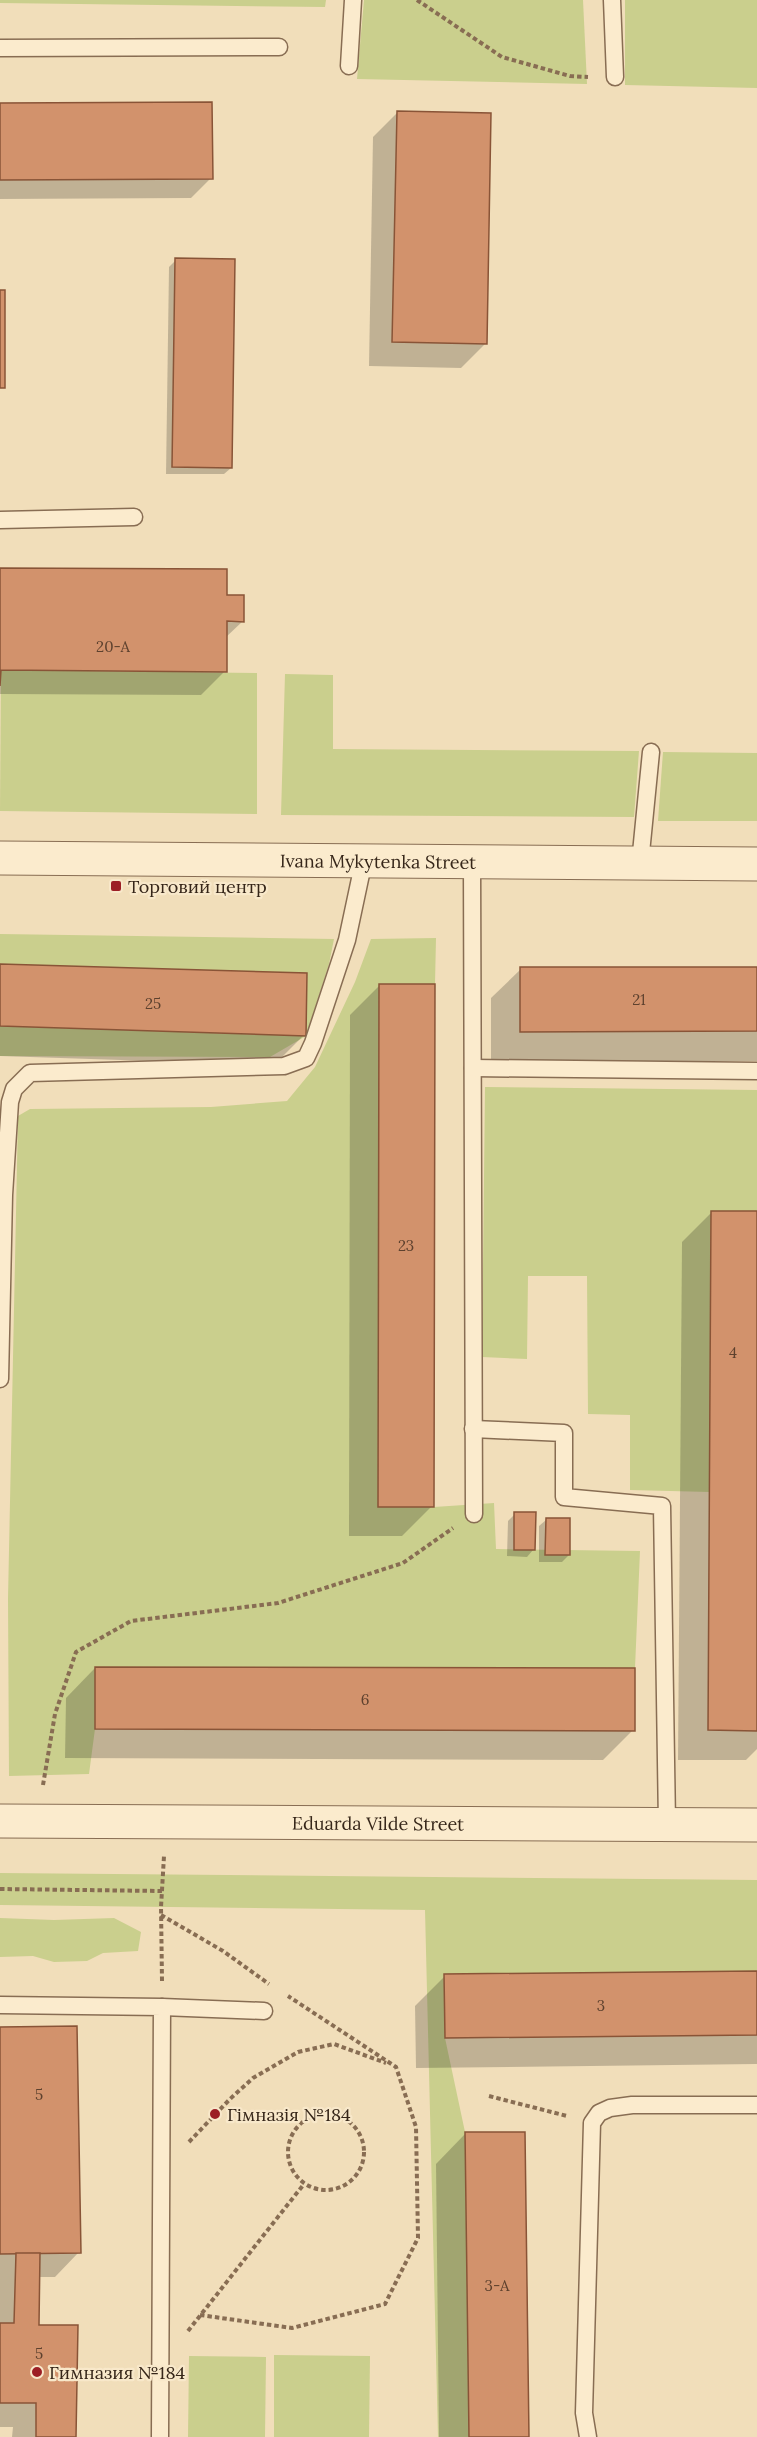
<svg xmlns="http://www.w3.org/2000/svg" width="757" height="2437" font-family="Lora,serif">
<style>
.green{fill:#cacf8d}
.shadow{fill:#0003}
.building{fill:#d2926c;stroke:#895437;stroke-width:1.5}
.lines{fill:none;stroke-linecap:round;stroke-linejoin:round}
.lane-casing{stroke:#886d53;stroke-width:19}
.street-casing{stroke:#886d53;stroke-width:35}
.path{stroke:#886d53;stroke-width:4;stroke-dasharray:4.5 3;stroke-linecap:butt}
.lane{stroke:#fbebcd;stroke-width:16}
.street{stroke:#fbebcd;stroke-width:33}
.poi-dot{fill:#9c1f25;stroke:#f8e8ca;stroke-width:2}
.labels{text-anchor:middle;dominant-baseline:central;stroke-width:4.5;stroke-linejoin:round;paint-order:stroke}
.number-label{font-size:15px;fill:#5d412e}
.street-label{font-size:18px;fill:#362619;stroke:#f8e8ca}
.poi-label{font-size:18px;fill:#362619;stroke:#f8e8ca;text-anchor:start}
</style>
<rect width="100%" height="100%" fill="#f1deba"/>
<g class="green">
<polygon points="0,0 326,0 325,7 0,3"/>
<polygon points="364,0 583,0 587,84 357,79"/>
<polygon points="625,0 757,0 757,88 625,85"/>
<polygon points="1,670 257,673 257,814 0,811"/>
<polygon points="285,674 333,675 333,749 639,751 634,817 281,815"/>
<polygon points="663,752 757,753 757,821 658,821"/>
<polygon points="0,934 334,939 329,964 306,1036 270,1057 0,1056 0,1026 305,1036 307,980 0,965"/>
<polygon points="436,938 435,984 379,984 378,1507 434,1507 494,1503 496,1549 640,1551 635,1668 95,1667 95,1729 89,1774 9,1776 8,1599 18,1116 30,1109 211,1107 287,1101 315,1067 355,982 371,939"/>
<polygon points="485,1087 757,1090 757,1211 711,1211 709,1492 630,1490 630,1415 588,1414 587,1276 528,1276 527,1359 482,1357"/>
<polygon points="0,1873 757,1880 757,1971 444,1975 445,2038 465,2132 469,2437 438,2437 425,1910 0,1905"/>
<polygon points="0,1918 54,1920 114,1918 141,1932 138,1951 103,1953 87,1961 54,1962 33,1956 0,1957"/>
<polygon points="274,2355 370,2356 369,2437 274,2437"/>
<polygon points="189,2356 266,2357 265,2437 188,2437"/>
</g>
<g class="shadow">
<polygon points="0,105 211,178 191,198 0,199"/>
<polygon points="398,112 485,344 461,368 369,366 373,137"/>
<polygon points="176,260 231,468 224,474 166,474 169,267"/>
<polygon points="0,569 243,621 225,638 225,671 201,695 0,694"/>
<polygon points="0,965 304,1035 274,1065 0,1056"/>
<polygon points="757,968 757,1061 491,1061 491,998 521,969"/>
<polygon points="380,985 432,1506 402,1536 349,1536 350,1015"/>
<polygon points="711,1213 757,1213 757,1749 746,1760 678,1760 682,1242"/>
<polygon points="515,1514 533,1550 527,1557 507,1556 508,1521"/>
<polygon points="546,1520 569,1555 562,1562 539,1562 539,1526"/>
<polygon points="95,1668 633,1730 603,1760 65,1758 66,1698"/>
<polygon points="757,1972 757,2064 416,2068 415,2006 445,1976"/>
<polygon points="0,2029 79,2252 55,2277 38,2277 37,2326 74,2437 12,2437 13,2427 0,2427"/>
<polygon points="465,2134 528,2437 439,2437 436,2164"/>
</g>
<g class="building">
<polygon points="212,102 213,179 0,180 0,103"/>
<polygon points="397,111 491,113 487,344 392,342"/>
<polygon points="175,258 235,259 232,468 172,467"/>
<rect x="0" y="290" width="5" height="98"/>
<polygon points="0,568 227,569 227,595 244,595 244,622 227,621 227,672 1,670 0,686"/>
<polygon points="0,964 307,973 306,1036 0,1026"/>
<polygon points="520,967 757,967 757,1031 520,1032"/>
<polygon points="379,984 435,984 434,1507 378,1507"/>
<polygon points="711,1211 757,1211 757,1731 708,1730"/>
<polygon points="514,1512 536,1512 535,1550 514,1550"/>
<polygon points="546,1518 570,1518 570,1555 545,1555"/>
<polygon points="95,1667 635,1668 635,1731 95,1729"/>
<polygon points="757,1971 757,2035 445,2038 444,1974"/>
<polygon points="77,2026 81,2253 0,2254 0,2027"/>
<polygon points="465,2132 525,2132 529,2437 469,2437"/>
<polygon points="16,2253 40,2253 39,2325 78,2325 76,2437 36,2437 36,2403 0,2403 0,2323 14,2323"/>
</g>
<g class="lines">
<g class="lane-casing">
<g id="lane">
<polyline points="612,0 615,77"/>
<polyline points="0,48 279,47"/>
<polyline points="349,66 353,0"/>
<polyline points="0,520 134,517"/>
<polyline points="472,861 474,1514"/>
<polyline points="640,863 651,752"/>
<polyline points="473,1068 757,1071"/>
<polyline points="0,1379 4,1195 10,1102 14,1089 30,1073 284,1066 306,1058 313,1043 347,940 364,860"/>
<polyline points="473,1429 564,1433 564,1497 662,1506 667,1824"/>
<polyline points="0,2005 162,2007 160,2437"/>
<polyline points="162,2007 264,2011"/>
<polyline points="588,2437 584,2413 592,2123 599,2113 610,2108 632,2105 757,2105"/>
</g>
</g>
<g class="street-casing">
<g id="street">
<path id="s1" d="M0,858L757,864"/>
<path id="s2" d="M0,1821L757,1825"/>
</g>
</g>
<g class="path">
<polyline points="417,0 502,57 570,76 588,77"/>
<polyline points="43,1785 55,1714 76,1652 131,1621 278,1603 403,1563 453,1528"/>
<polyline points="0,1889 162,1891"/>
<polyline points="161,1915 223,1951 269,1984"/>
<polyline points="162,1981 161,1907 164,1856"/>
<polyline points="489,2096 567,2116"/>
<circle cx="326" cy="2152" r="38"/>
<polyline points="189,2142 230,2099 253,2078 298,2052 334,2044 386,2063"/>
<polyline points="200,2315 292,2328 385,2304 418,2238 416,2127 396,2067 288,1996"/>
<polyline points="188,2331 304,2184"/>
</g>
<use href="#lane" class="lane"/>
<use href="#street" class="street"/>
</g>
<g class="poi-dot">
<rect x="110" y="880" width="12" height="12" rx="3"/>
<circle cx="215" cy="2114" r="6"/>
<circle cx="37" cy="2372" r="6"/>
</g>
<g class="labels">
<g class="number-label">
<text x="113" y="646">20-А</text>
<text x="639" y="999">21</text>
<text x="153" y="1003">25</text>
<text x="406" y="1245">23</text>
<text x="733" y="1352">4</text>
<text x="365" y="1699">6</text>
<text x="601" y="2005">3</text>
<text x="39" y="2094">5</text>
<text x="497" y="2285">3-А</text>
<text x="39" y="2353">5</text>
</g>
<g class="street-label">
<text stroke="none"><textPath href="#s1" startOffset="378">Ivana Mykytenka Street</textPath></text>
<text stroke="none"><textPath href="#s2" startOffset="378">Eduarda Vilde Street</textPath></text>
</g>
<g class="poi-label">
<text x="128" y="886">Торговий центр</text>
<text x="227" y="2114">Гімназія №184</text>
<text x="49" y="2372">Гимназия №184</text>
</g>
</g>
</svg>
